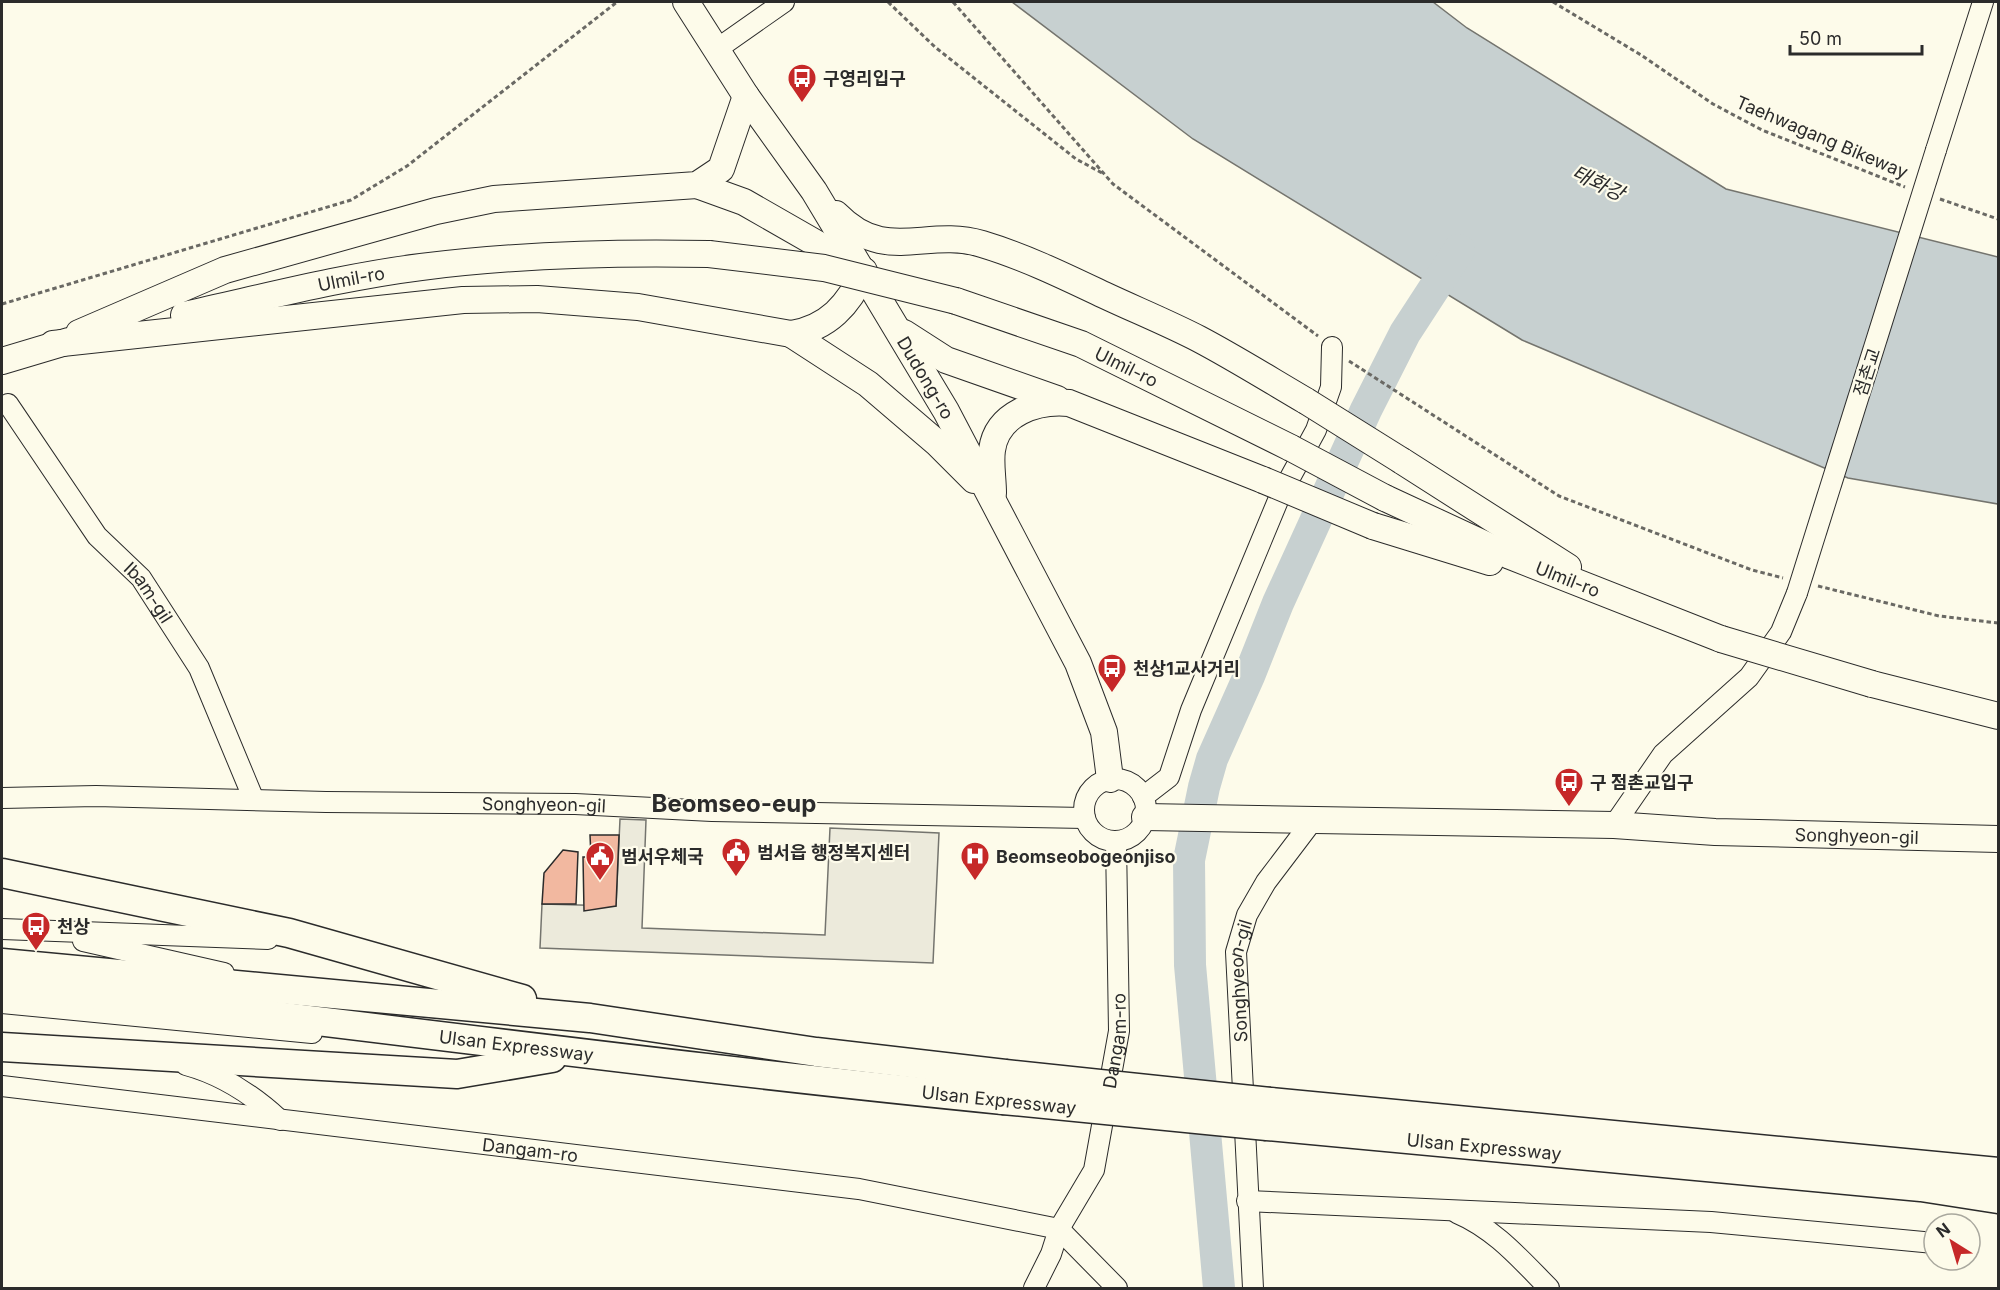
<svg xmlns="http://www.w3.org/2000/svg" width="2000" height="1290" font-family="Inter,'Noto Sans KR',sans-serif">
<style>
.parking{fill:#eceadb;stroke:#74746e;stroke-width:1.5}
.water{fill:#c7d0d0;stroke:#74746e;stroke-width:1.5}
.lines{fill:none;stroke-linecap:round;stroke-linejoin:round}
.river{stroke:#c7d0d0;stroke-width:32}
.building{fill:#f2b8a0;stroke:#2b2b2b;stroke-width:1.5}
.minor-casing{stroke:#2b2b2b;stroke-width:22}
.major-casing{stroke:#2b2b2b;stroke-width:28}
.highway-casing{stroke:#2b2b2b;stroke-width:31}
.path{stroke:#6a6964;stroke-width:3;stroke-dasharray:4.5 3;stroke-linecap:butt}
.minor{stroke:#fdfbea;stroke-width:20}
.major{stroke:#fdfbea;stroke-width:26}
.highway{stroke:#fdfbea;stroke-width:28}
.minor-bridge-casing{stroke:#2b2b2b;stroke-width:22;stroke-linecap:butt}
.major-bridge-casing{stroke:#2b2b2b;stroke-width:28;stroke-linecap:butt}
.highway-bridge-casing{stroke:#2b2b2b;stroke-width:31;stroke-linecap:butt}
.minor-bridge{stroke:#fdfbea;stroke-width:20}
.major-bridge{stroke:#fdfbea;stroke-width:26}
.highway-bridge{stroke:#fdfbea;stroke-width:28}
.labels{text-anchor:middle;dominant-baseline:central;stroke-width:4.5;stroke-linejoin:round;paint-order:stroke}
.poi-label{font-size:18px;font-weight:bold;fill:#2b2b2b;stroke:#fdfbea;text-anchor:start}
.street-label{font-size:18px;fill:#2b2b2b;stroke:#fdfbea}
.water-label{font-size:20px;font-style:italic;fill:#2b2b2b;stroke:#fdfbea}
.district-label{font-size:24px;font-weight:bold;fill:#2b2b2b;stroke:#fdfbea}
</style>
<rect width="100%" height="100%" fill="#fdfbea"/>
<polygon class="parking" points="620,819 646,820 642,928 825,935 830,828 939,833 933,963 540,948 542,904 616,906"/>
<polygon class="water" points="1012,2 1433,2 1467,28 1726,189 1998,257 1998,504 1848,478 1522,340 1193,139"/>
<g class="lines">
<polyline class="river" points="1219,1288 1190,965 1189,860 1204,787 1212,759 1249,676 1278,603 1366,410 1405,333 1459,250"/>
</g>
<g class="building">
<polygon points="590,835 619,835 616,906 584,911 583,857 591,857"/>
<polygon points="563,850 578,852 576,904 542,904 544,873"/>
</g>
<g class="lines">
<g class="minor-casing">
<g id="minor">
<polyline points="717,49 784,2"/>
<polyline points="1936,150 1983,2"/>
<path id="s1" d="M8,404L97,536L141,578L199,668L254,800"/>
<circle cx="1115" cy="810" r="31"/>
<polyline points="1143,797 1169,777 1191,710 1279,498 1316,430 1331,387 1332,347"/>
<path id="s2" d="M2,798L96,796L326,802L575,804L712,811L1085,818"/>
<polyline points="1614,825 1663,754 1749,677 1781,632 1797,593"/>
<polyline points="2,929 268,939"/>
<polyline points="83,941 224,973"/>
<polyline points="2,1003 312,1033"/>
<path d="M186,1065C223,1075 253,1095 280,1120"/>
<path id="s3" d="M2,1086L859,1189L1059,1229L1117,1288"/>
<polyline points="1247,1201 1711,1222 1934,1243"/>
<path d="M1457,1213C1495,1229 1521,1260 1549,1288"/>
<path id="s4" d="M1034,1288L1051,1254L1059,1229L1094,1170L1119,1031L1116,841"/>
<path id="s5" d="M1253,1288L1236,952L1247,915L1266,882L1313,820"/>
</g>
</g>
<g class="major-casing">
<g id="major">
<path id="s6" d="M686,2L746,96L814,191L946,411L1078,663L1104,732L1110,779"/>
<polyline points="697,185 744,202 861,269"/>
<path d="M836,214C886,265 925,227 982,244C1025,257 1064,276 1104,295C1136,310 1168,323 1199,339C1235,358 1270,380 1306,401"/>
<path id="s7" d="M956,301L1081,344L1291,448"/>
<path id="s8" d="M184,315C262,298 341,277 421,267C516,255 613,252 709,254"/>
<polyline points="79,333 225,270 436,211 494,199 697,185 721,169 746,96"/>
<polyline points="904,333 946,360 1057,399"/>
<polyline points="791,334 868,384 937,443 974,480"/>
<path d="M53,344L463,300L537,299L638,307L791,334C828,328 849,305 864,271"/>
<polyline points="2,361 69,341"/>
<polyline points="1402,461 1568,567"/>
<path d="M993,493C993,479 990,463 992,450C997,413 1037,400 1069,403L1263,480"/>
<path id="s9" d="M1385,498L1510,556L1721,639"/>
<polyline points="1373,526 1490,562"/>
<polyline points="1872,684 1998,716"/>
<path id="s10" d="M1145,817L1614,825L1715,832L1998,839"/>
</g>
</g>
<g class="highway-casing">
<g id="highway">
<polyline points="2,873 289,933 522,999"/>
<polyline points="2,963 590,1018 816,1052 1005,1074"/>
<path id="s11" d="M2,984C335,1021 668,1067 1003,1100"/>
<polyline points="2,1047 457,1074 552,1058"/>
<polyline points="1270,1102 1998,1172"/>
<path id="s12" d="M1267,1126L1921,1187L1998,1199"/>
</g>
</g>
<g class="path">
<polyline points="888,2 935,47 1076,159 1104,174"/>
<polyline points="953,2 1113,184 1318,336"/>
<polyline points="1553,2 1641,55 1713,104 1762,130 1905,187"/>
<polyline points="1940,199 1998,219"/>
<polyline points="2,304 351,200 407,166 617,2"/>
<polyline points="1349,361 1559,496 1752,570 1783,578"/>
<polyline points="1818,586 1939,616 1998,623"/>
</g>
<use href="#minor" class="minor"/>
<use href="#major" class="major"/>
<use href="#highway" class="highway"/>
<g class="minor-bridge-casing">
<polyline id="minor-bridge" points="1797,593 1936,150"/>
</g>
<g class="major-bridge-casing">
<g id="major-bridge">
<polyline points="709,254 824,268 956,301"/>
<polyline points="1306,401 1402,461"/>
<polyline points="1291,448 1385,498"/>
<polyline points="1263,480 1373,526"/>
<polyline points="1721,639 1872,684"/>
</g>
</g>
<g class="highway-bridge-casing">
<g id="highway-bridge">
<polyline points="1005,1074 1270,1102"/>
<polyline points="1003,1100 1267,1126"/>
</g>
</g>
<use href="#minor-bridge" class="minor-bridge"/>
<use href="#major-bridge" class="major-bridge"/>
<use href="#highway-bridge" class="highway-bridge"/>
</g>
<defs>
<g id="bus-pin" transform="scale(1.5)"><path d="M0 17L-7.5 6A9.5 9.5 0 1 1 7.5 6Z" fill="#c62828" stroke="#fdfbea"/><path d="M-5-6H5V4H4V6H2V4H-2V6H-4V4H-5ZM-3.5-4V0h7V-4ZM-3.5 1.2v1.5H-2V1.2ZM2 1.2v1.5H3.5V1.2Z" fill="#fff"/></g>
<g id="civic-pin" transform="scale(1.5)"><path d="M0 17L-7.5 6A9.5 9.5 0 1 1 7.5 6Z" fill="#c62828" stroke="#fdfbea"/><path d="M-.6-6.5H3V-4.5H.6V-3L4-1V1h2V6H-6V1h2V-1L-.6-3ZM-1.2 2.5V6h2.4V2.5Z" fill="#fff"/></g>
<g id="hospital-pin" transform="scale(1.5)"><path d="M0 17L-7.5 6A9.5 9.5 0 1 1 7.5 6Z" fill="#c62828" stroke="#fdfbea"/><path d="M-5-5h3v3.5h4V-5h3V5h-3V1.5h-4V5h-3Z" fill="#fff"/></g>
</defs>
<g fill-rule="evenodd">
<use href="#bus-pin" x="802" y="78"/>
<use href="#bus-pin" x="1112" y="668"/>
<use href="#bus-pin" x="1569" y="782"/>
<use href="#civic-pin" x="736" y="852"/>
<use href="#civic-pin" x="600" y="856"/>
<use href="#hospital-pin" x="975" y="856"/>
<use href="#bus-pin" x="36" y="926"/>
</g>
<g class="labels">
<g class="poi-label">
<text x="823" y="78">구영리입구</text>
<text x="1133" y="668">천상1교사거리</text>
<text x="1590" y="782">구 점촌교입구</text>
<text x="757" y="852">범서읍 행정복지센터</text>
<text x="621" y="856">범서우체국</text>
<text x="996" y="856">Beomseobogeonjiso</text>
<text x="57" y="926">천상</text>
</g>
<g class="street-label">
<text transform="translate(1822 137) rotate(23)">Taehwagang Bikeway</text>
<text stroke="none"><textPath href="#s8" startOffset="171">Ulmil-ro</textPath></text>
<text stroke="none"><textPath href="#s7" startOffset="183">Ulmil-ro</textPath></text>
<text transform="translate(1867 372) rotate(-72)">점촌교</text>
<text stroke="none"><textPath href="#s6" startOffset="446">Dudong-ro</textPath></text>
<text stroke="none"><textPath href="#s9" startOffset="200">Ulmil-ro</textPath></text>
<text stroke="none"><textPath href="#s1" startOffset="236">Ibam-gil</textPath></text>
<text stroke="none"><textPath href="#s2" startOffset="542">Songhyeon-gil</textPath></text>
<text stroke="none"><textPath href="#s10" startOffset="712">Songhyeon-gil</textPath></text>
<text stroke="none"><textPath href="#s5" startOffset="308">Songhyeon-gil</textPath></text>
<text stroke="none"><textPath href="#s4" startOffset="264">Dangam-ro</textPath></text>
<text stroke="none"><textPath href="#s11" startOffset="518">Ulsan Expressway</textPath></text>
<text transform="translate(999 1100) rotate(6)">Ulsan Expressway</text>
<text stroke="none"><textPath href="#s12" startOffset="218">Ulsan Expressway</textPath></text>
<text stroke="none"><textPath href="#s3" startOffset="532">Dangam-ro</textPath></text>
</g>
<g class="water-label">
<text transform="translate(1598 183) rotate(26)">태화강</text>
</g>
<g class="district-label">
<text x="734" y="803">Beomseo-eup</text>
</g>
</g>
<rect width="2000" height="1290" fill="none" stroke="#2b2b2b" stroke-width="6"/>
<g transform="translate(1952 1242) rotate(323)"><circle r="28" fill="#fdfbea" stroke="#a9a89e" stroke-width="1.5"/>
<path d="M0-4.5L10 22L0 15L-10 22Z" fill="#c62828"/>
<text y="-9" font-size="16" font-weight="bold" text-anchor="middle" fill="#2b2b2b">N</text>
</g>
<path d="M1790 45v9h132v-9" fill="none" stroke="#2b2b2b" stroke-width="3"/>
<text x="1799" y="45" font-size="18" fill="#2b2b2b" stroke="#fdfbea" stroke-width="4.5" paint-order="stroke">50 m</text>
</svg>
